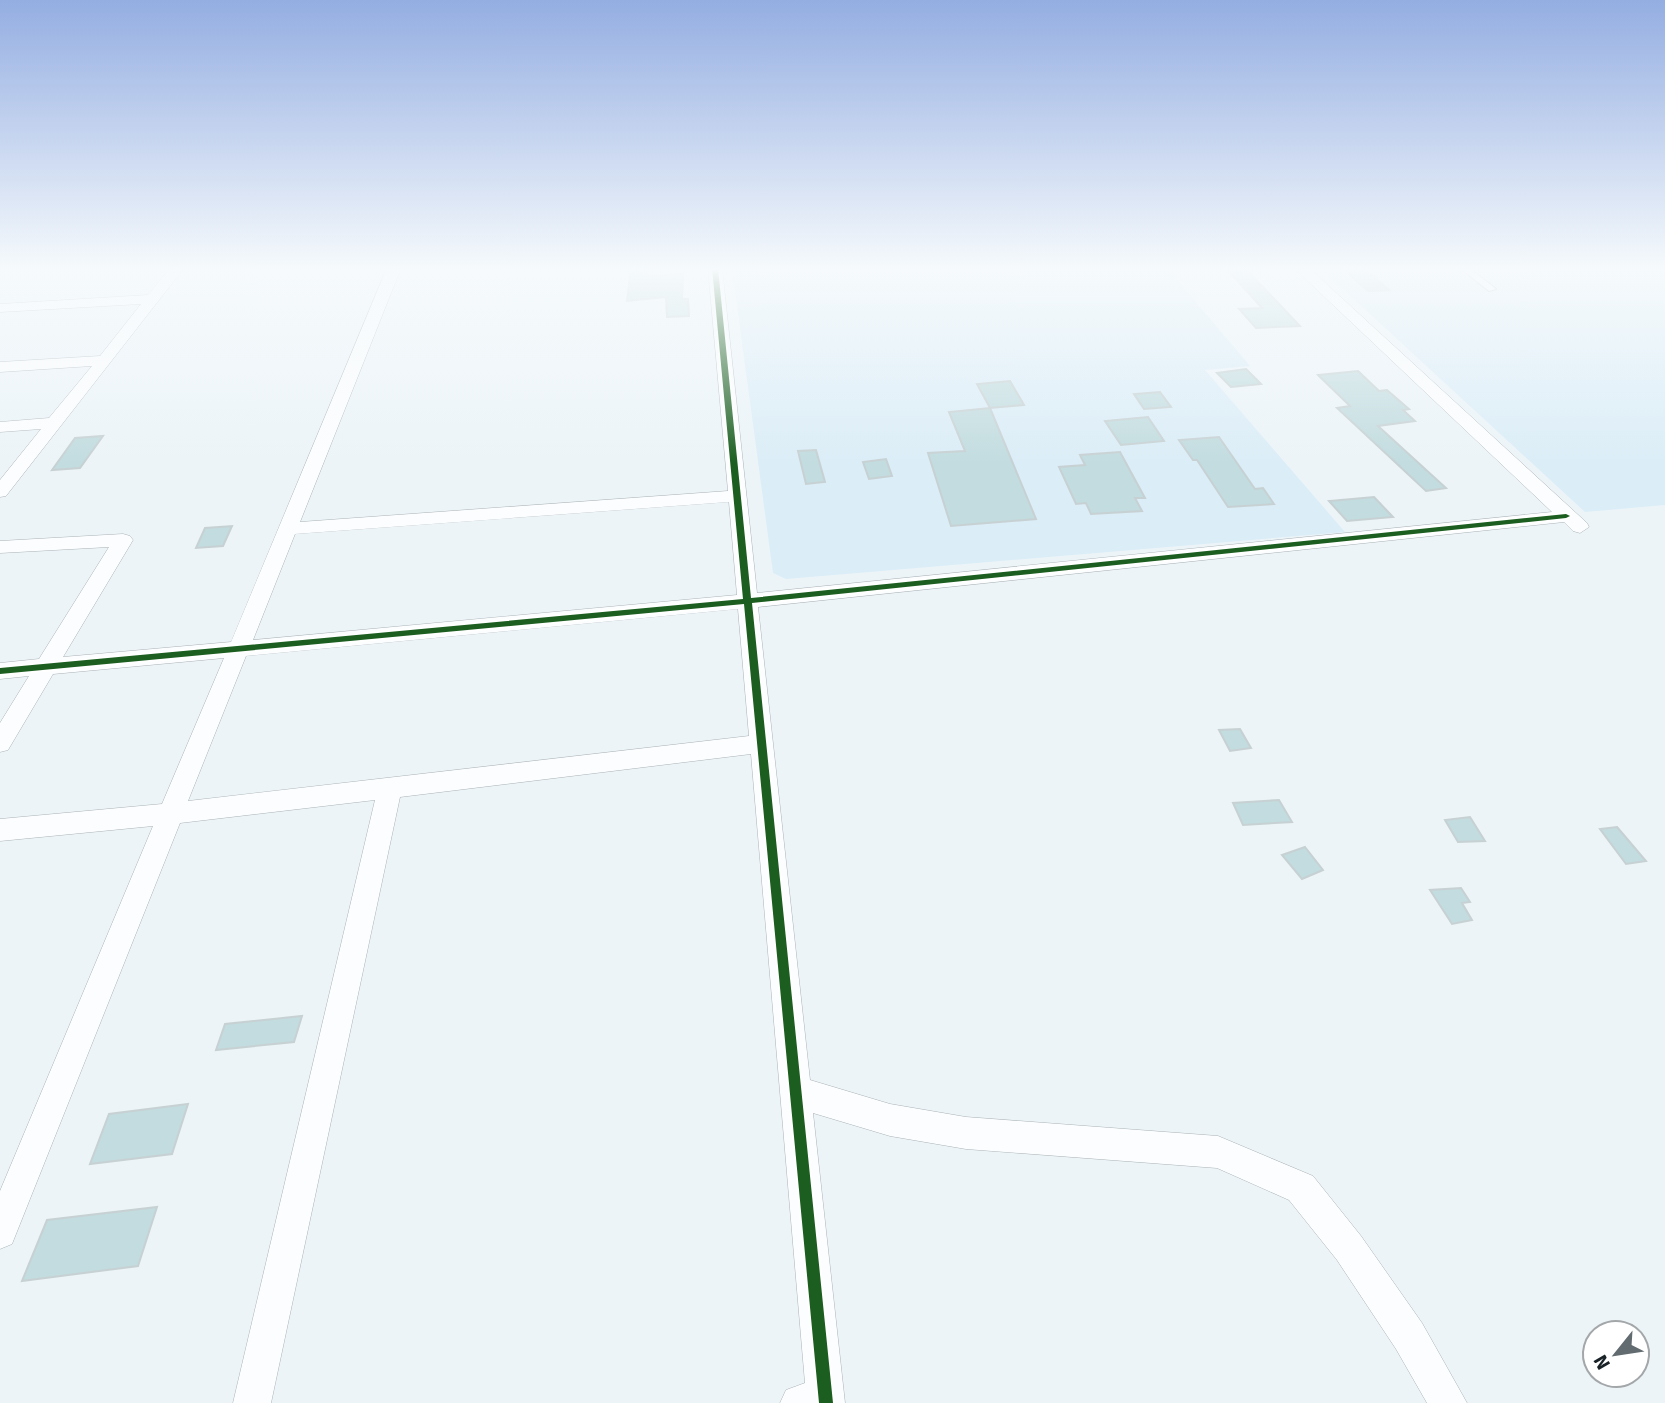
<svg xmlns="http://www.w3.org/2000/svg" width="1665" height="1403" font-family="Signika,sans-serif">
<style>
.built{fill:#dbedf7}
.building{fill:#c2dcdf;stroke:#c7d1d3;stroke-width:2}
.lines{fill:none;stroke-linecap:round;stroke-linejoin:round}
.service-casing{stroke:#abb3b7;stroke-width:2}
.minor-casing{stroke:#abb3b7;stroke-width:1}
.service{fill:#fcfdfe;fill-rule:evenodd}
.minor{fill:#fcfdfe;fill-rule:evenodd}
.cycleway-casing{stroke:#fff;stroke-width:4}
.cycleway{fill:#1b5e20;fill-rule:evenodd}
</style>
<rect width="100%" height="100%" fill="#ecf4f8"/>
<g class="built">
<polygon points="732,268 1167,268 1250,366 1205,370 1345,532 786,579 773,573"/>
<polygon points="1320,268 1665,268 1665,505 1585,512"/>
</g>
<g class="building">
<polygon points="631,268 648,268 647,276 683,274 682,299 688,299 689,316 667,317 666,297 627,301"/>
<polygon points="1226,268 1245,268 1300,326 1256,328 1239,309 1262,308"/>
<polygon points="1342,268 1364,268 1389,290 1368,291"/>
<polygon points="1246,369 1261,384 1231,387 1217,373"/>
<polygon points="1358,371 1379,391 1387,390 1409,409 1403,410 1415,421 1378,426 1446,488 1426,491 1337,408 1350,406 1318,375"/>
<polygon points="1010,381 1024,405 990,408 977,384"/>
<polygon points="1160,392 1171,407 1144,409 1134,394"/>
<polygon points="990,408 1036,519 951,526 928,453 965,451 949,412"/>
<polygon points="1148,417 1164,441 1121,445 1105,421"/>
<polygon points="103,436 80,468 52,470 75,438"/>
<polygon points="1219,437 1255,489 1263,488 1274,504 1228,507 1197,460 1193,460 1179,440"/>
<polygon points="816,450 825,482 806,484 798,451"/>
<polygon points="1120,452 1145,498 1135,498 1142,511 1091,514 1086,503 1076,504 1059,467 1085,465 1080,455"/>
<polygon points="886,459 892,476 869,479 863,462"/>
<polygon points="1374,497 1393,517 1347,521 1329,501"/>
<polygon points="232,526 223,546 196,548 205,528"/>
<polygon points="1240,729 1251,748 1230,751 1219,730"/>
<polygon points="1279,800 1292,822 1243,825 1233,803"/>
<polygon points="1470,817 1485,841 1458,842 1445,820"/>
<polygon points="1617,827 1646,861 1626,864 1600,829"/>
<polygon points="1305,847 1323,870 1302,879 1282,855"/>
<polygon points="1461,888 1470,902 1462,903 1472,920 1452,924 1430,890"/>
<polygon points="302,1016 294,1042 216,1050 225,1024"/>
<polygon points="188,1104 172,1154 90,1164 109,1114"/>
<polygon points="157,1207 138,1266 22,1281 47,1220"/>
</g>
<g class="lines">
<g class="service-casing">
<polygon id="service" points="1460,268 1469,268 1496,289 1489,291"/>
</g>
<g class="minor-casing">
<g id="minor">
<polygon points="170,268 184,268 6,496 0,497 0,480 41,429 0,432 0,422 49,418 92,366 0,372 0,362 100,356 141,304 0,312 0,304 148,295"/>
<path d="M387,268H401L300,522L728,491L708,268H722L757,593L1552,512L1294,268H1309L1587,523L1589,527L1580,533L1573,531L1564,522L758,607L810,1080L890,1104L966,1117L1218,1136L1313,1176L1361,1236L1422,1323L1467,1403H1427L1396,1349L1337,1260L1289,1200L1217,1168L966,1149L890,1136L813,1113L845,1403H780L786,1390L805,1383L751,754L400,797L271,1403H233L375,800L180,823L12,1244L0,1249V1191L153,826L0,841V819L162,804L224,658L53,674L8,750L0,752V723L29,676L0,679V663L39,659L109,547L0,553V541L123,534L130,536L133,540L63,657L231,642ZM729,502L737,595L253,640L295,534ZM738,609L749,736L188,801L246,656Z"/>
</g>
</g>
<use href="#service" class="service"/>
<use href="#minor" class="minor"/>
<g class="cycleway-casing">
<polygon id="cycleway" points="712,268 718,268 751,598 1566,514 1570,516 1566,518 752,603 833,1403 819,1403 744,604 0,674 0,668 743,599"/>
</g>
<use href="#cycleway" class="cycleway"/>
</g>
<linearGradient id="sky" x2="0" y2="1"><stop stop-color="#94aee2"/><stop offset="0.58" stop-color="#f6fafc"/><stop offset="1" stop-color="#f6fafc" stop-opacity="0"/></linearGradient>
<rect width="1665" height="464" fill="url(#sky)"/>
<g transform="translate(1616 1354) rotate(240)"><circle r="33" fill="#ffffff" stroke="#a3a7a9" stroke-width="2"/>
<path d="M0-5L12 26L0 18L-12 26Z" fill="#626c70"/>
<text y="-10" font-size="19" font-weight="bold" text-anchor="middle" fill="#182227">N</text>
</g>
</svg>
